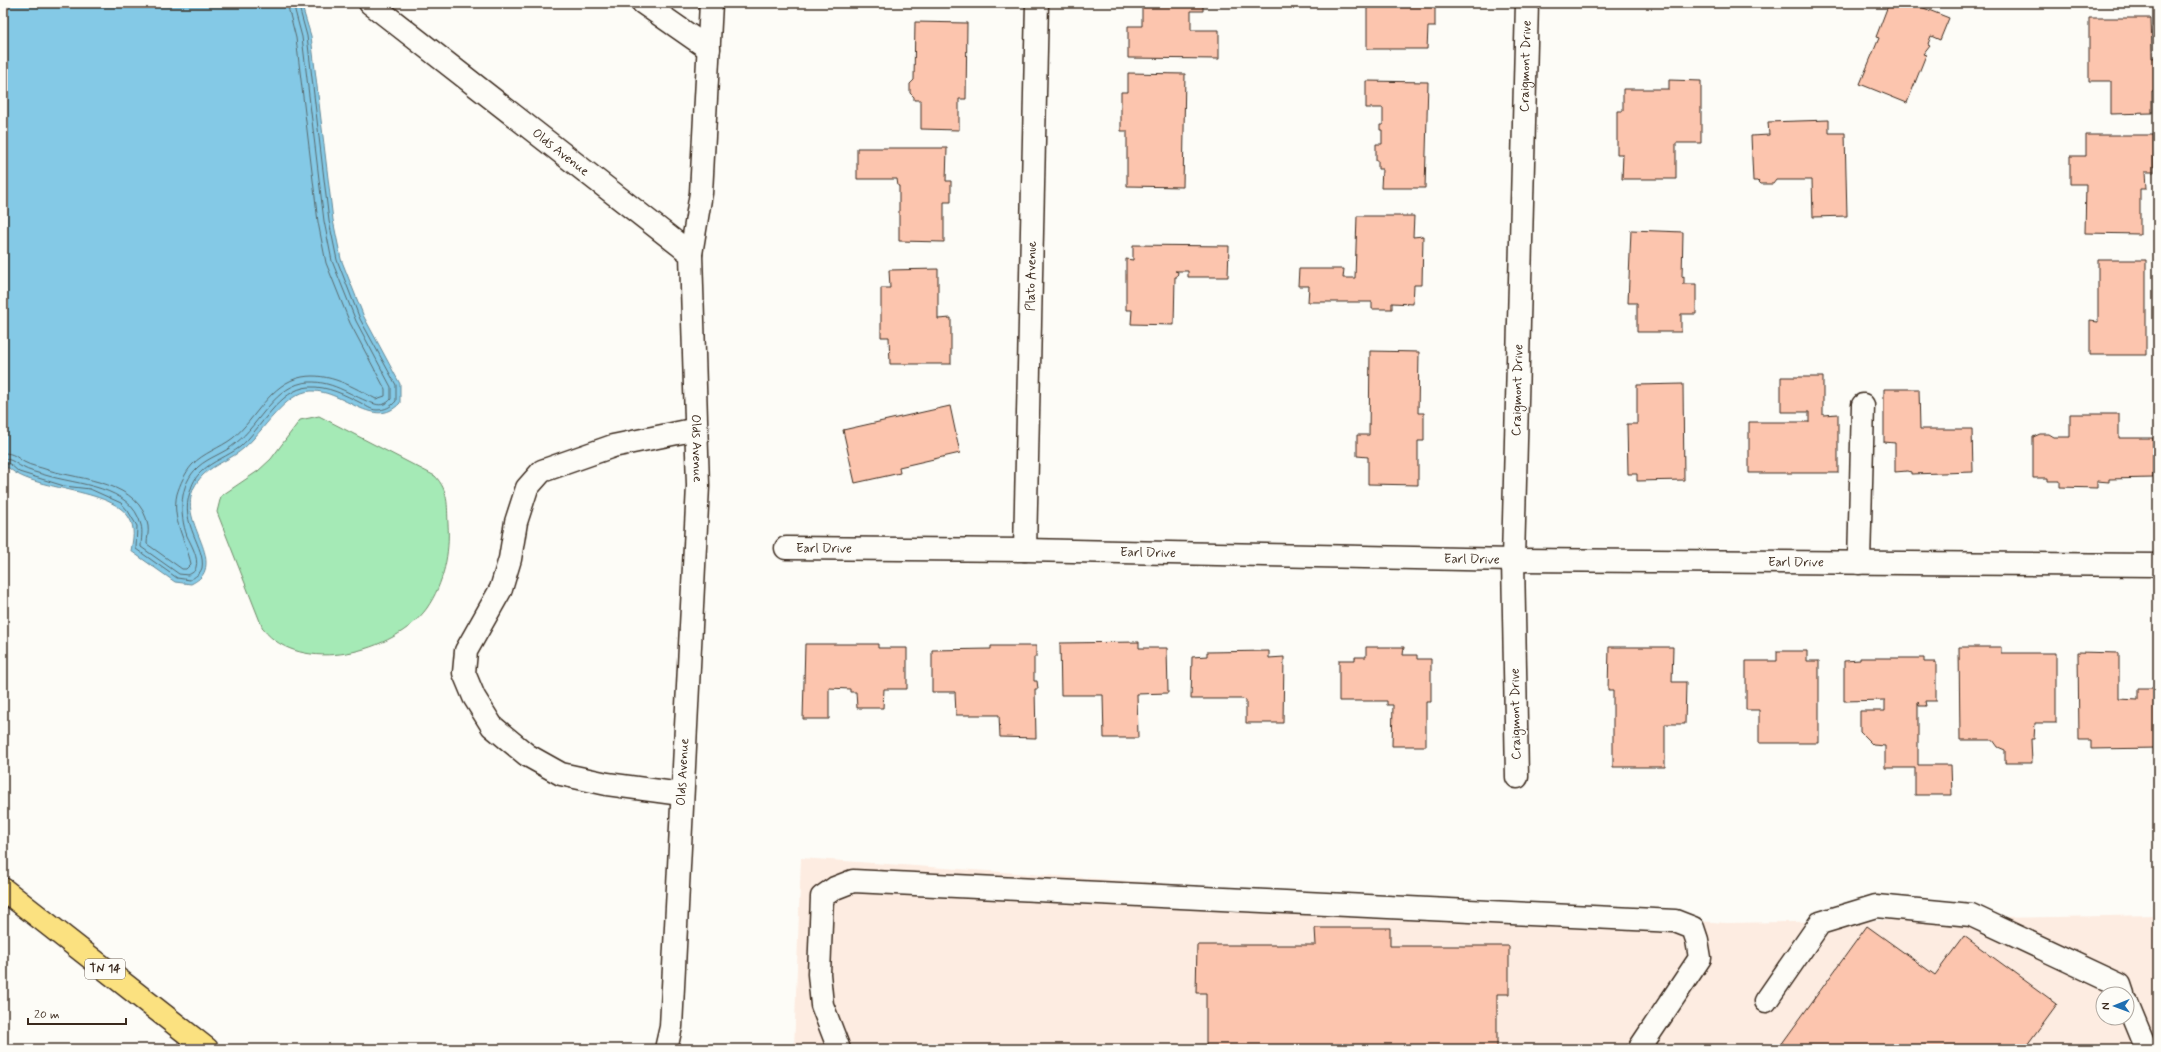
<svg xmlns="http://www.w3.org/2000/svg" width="2161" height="1052" font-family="Mynerve,sans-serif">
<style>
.built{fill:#fdece1;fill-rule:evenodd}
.green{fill:#a5eab6;stroke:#708a6a}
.water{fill:#84c9e6;stroke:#678996}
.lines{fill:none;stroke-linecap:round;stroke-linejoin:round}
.shore{stroke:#586a6e;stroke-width:1}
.building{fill:#fcc5ae;stroke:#3b2a1e}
.minor-casing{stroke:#3b2a1e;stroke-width:25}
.major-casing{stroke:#3b2a1e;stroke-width:25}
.minor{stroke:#fdfcf7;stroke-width:22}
.major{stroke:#fbe180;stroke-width:22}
.labels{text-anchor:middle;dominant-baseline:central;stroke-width:4;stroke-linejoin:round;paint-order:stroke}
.shield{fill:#fdfcf7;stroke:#75695f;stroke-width:1}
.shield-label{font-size:12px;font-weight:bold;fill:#3b2a1e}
.street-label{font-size:13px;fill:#3b2a1e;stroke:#fdfcf7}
</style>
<rect width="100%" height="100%" fill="#fdfcf7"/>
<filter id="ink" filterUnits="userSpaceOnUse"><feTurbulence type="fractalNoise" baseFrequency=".025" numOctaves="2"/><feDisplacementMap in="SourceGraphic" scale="8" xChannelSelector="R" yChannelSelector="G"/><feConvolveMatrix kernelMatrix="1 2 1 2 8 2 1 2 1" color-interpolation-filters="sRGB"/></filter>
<g filter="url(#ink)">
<path class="built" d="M801,858L1726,923L2158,915V1049H794ZM2103,994H2127V1018H2103Z"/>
<path class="green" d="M319,416L435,476C449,491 447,505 448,524C450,553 444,583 427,608C395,653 300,676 263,629L217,512L221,496L258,471L271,459L300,420Z"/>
<path class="water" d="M3,3H301L311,36L333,220L341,259L364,317L400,384V403C374,431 344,390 311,391C285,392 263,432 244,448C232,459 214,464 203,475C170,509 213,543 205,570C203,577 197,581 191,584L175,582L131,551C132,544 134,536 133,529C128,486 36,494 9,468H3Z"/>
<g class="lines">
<g class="shore">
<path d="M3,453C14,453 16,457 24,462C31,466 40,467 48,470C81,480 141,481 148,526C149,532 147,538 147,544L182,569H186L191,564C186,540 171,520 177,494C180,484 185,473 192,465C203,453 220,448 233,438C256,419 270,383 302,377C329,372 353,387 376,399L385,396V389L350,323L326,263L318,222L296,38L287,3"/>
<path d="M3,459C13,459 14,463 22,467C29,471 38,473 45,475C77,485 131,485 141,525C143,532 141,540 141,547L179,574L188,575C192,573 195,572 196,567C199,558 191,544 187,536C179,514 179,484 198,467C209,457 225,453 236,443C260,424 275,384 309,382C335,381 352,397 375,404C381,406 387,404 391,399V387L356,321L332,261L324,221L302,37L293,3"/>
<path d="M3,464H10L19,472L64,486L90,489L121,503L128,511L137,526L136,549L177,578L190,580C195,577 200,574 202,568C206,547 179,524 190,492C192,484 196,476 202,471C213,461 228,456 240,447C261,429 279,389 309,387C328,386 345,395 361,403C366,406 371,410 377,410C385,410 391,407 396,401V385L360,319L337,260L329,221L307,36L298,3"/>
</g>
</g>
<g class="building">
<rect x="912" y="3" width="52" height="2"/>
<polygon points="1142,3 1203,3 1203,11 1191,11 1191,30 1219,30 1219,59 1128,58 1128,26 1142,26"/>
<polygon points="1385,3 1435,3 1435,27 1428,27 1427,49 1367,49 1367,6 1385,7"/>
<polygon points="1889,3 1911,3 1949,18 1940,40 1931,36 1928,44 1930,45 1923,54 1926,55 1907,103 1860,84 1879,38 1876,37"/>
<polygon points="2089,18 2151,18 2152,58 2158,57 2158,90 2152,91 2152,113 2111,114 2111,81 2089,81"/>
<polygon points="915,22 967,23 966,99 959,99 959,130 921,129 921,100 914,100 914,97 910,93 910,84 914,80"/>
<polygon points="1128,73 1185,74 1183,187 1127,186 1127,131 1121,131 1121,92 1128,92"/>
<polygon points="1669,80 1701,81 1701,143 1676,143 1676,179 1622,179 1623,154 1617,154 1617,111 1623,111 1623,89 1669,89"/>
<polygon points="1366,81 1428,82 1425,188 1381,188 1382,169 1378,169 1378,161 1376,161 1376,144 1382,144 1382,130 1380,130 1380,125 1383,125 1383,108 1366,108"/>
<polygon points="1829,120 1829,133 1845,133 1847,216 1813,217 1812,180 1776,180 1773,184 1761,184 1758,181 1753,181 1751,136 1769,135 1768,122"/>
<polygon points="2086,135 2154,135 2154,172 2145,172 2146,189 2140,189 2140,234 2085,233 2086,184 2070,184 2070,156 2086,156"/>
<polygon points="857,148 947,148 946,181 951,181 951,202 944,202 944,242 899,241 899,186 898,186 897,179 857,179"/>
<polygon points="1357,216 1414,216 1413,237 1423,236 1422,285 1414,285 1413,304 1392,303 1392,309 1372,309 1372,302 1308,302 1309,286 1298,286 1299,269 1344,269 1343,278 1355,278"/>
<polygon points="1631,230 1683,232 1682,277 1684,276 1684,283 1682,284 1696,284 1696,314 1681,314 1681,332 1637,332 1637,303 1628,303"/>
<polygon points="1133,245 1229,246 1228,277 1188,277 1188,271 1175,271 1178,272 1177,277 1175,277 1174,325 1131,324 1132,310 1126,310 1126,259 1133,260"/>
<polygon points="2098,260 2146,260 2146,355 2090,355 2090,321 2098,322"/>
<polygon points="938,269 938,319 951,318 951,364 890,364 889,337 881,337 881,288 890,288 889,270"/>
<polygon points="1370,351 1419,352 1418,413 1424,413 1424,441 1418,441 1418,485 1368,484 1368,457 1357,456 1357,435 1369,435"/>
<polygon points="1781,377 1823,377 1823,415 1838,414 1838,473 1749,473 1749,422 1809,422 1809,412 1781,412"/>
<polygon points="1683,384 1684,480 1637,481 1637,474 1628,474 1627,424 1637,424 1637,385"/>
<polygon points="1884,389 1919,389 1920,429 1972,429 1973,472 1911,474 1911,472 1907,471 1895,472 1895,443 1884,442"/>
<polygon points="950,406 960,453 899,467 900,473 855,483 843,430"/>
<polygon points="2070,414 2119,414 2119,438 2153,438 2153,478 2109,479 2109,482 2097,481 2097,488 2060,487 2060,481 2048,481 2048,478 2033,478 2033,437 2040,434 2049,434 2054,437 2070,437"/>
<polygon points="1139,642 1139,648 1167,648 1168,693 1137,694 1138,738 1104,738 1103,695 1061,695 1060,643"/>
<polygon points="805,644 878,644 878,648 907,648 907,689 884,689 883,708 857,708 856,692 850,692 850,689 829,688 829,719 803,719"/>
<polygon points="991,646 1036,646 1036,657 1034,657 1034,681 1037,681 1038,689 1035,689 1036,738 1000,737 999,715 956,715 955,692 932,692 932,650 991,649"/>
<polygon points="1366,647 1404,647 1403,655 1417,655 1417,659 1431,659 1431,702 1426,702 1426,746 1392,746 1393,705 1387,705 1387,701 1339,701 1339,660 1355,660 1355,657 1366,657"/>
<polygon points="1609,647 1673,647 1672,682 1686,682 1685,724 1665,724 1665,767 1613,767 1613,690 1608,690"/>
<polygon points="1959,647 2001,647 2001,653 2056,653 2056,723 2035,723 2034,739 2031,739 2032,763 2005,763 2005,750 1998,747 1993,740 1960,740"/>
<polygon points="1269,651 1269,658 1284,657 1283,723 1246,723 1246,700 1242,699 1191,699 1192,657 1207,656 1207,652"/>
<polygon points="1777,651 1807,651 1807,661 1819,661 1819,743 1759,743 1759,710 1746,710 1746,661 1777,661"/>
<polygon points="2078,652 2119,653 2119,699 2138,700 2138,688 2158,688 2158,748 2091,749 2091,740 2079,740"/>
<polygon points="1860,658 1924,658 1924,662 1936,662 1936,701 1925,701 1926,706 1919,706 1918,701 1918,765 1951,765 1952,795 1915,795 1915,768 1885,768 1885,746 1873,745 1860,732 1860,711 1885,711 1885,700 1844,701 1844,661 1860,660"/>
<polygon points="1867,926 1935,975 1964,936 2057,1004 2024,1049 1778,1049"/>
<polygon points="1315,928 1390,928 1390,946 1509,946 1509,994 1497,994 1497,1049 1206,1049 1206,993 1196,993 1197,945 1316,945"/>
</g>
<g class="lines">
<g class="minor-casing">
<g id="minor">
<path id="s1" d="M370,3L691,254L698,486L671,1027L666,1049"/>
<polyline points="643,3 709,49"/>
<polyline points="691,254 701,193 711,3"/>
<path id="s2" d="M786,548L1025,550L1513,560L2158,565"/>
<path id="s3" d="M1025,550L1037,3"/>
<polyline points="1859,563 1863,405"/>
<path id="s4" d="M1517,777L1513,560L1527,3"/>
<polyline points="681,794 607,784 561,774 527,755 492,726 474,697 464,673 466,651 501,589 510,559 516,522 527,488 542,471 613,446 697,429"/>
<polyline points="1766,1001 1820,923 1876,906 1971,915 2120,985 2123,994"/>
<polyline points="2127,1003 2146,1049"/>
<polyline points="839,1049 822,1005 819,974 822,897 835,888 853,881 1675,921 1693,928 1697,940 1700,958 1639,1049"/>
</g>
</g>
<g class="major-casing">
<polyline id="major" points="3,889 207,1049"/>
</g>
<use href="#minor" class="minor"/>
<use href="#major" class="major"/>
</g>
</g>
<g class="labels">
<rect class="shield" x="85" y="959" width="40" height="20" rx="3"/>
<g class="shield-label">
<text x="105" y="969">TN 14</text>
</g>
<g class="street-label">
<text stroke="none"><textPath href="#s4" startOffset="711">Craigmont Drive</textPath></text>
<text stroke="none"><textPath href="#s1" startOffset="242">Olds Avenue</textPath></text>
<text stroke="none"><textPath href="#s3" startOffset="274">Plato Avenue</textPath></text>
<text stroke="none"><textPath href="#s4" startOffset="387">Craigmont Drive</textPath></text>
<text stroke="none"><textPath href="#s1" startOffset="602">Olds Avenue</textPath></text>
<text stroke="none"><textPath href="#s2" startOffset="38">Earl Drive</textPath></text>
<text stroke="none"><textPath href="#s2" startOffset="362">Earl Drive</textPath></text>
<text stroke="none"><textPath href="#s2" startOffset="686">Earl Drive</textPath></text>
<text stroke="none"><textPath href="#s2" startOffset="1010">Earl Drive</textPath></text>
<text transform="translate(1516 714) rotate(-91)">Craigmont Drive</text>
<text transform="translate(683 772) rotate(-87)">Olds Avenue</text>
</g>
</g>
<rect width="2161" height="1052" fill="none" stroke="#fdfcf7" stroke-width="16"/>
<rect x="8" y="8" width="2145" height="1036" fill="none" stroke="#3b2a1e" stroke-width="1.5" filter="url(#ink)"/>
<g transform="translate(2115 1006) rotate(269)"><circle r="19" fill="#fdfcf7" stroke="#afa8a0"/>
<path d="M0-3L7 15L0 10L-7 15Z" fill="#1f6fb2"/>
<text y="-6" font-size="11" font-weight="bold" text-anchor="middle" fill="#3b2a1e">N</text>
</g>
<path d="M28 1018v6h98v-6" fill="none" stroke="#3b2a1e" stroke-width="2"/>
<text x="34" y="1018" font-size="12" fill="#3b2a1e" stroke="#fdfcf7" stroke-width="3" paint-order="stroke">20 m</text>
</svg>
